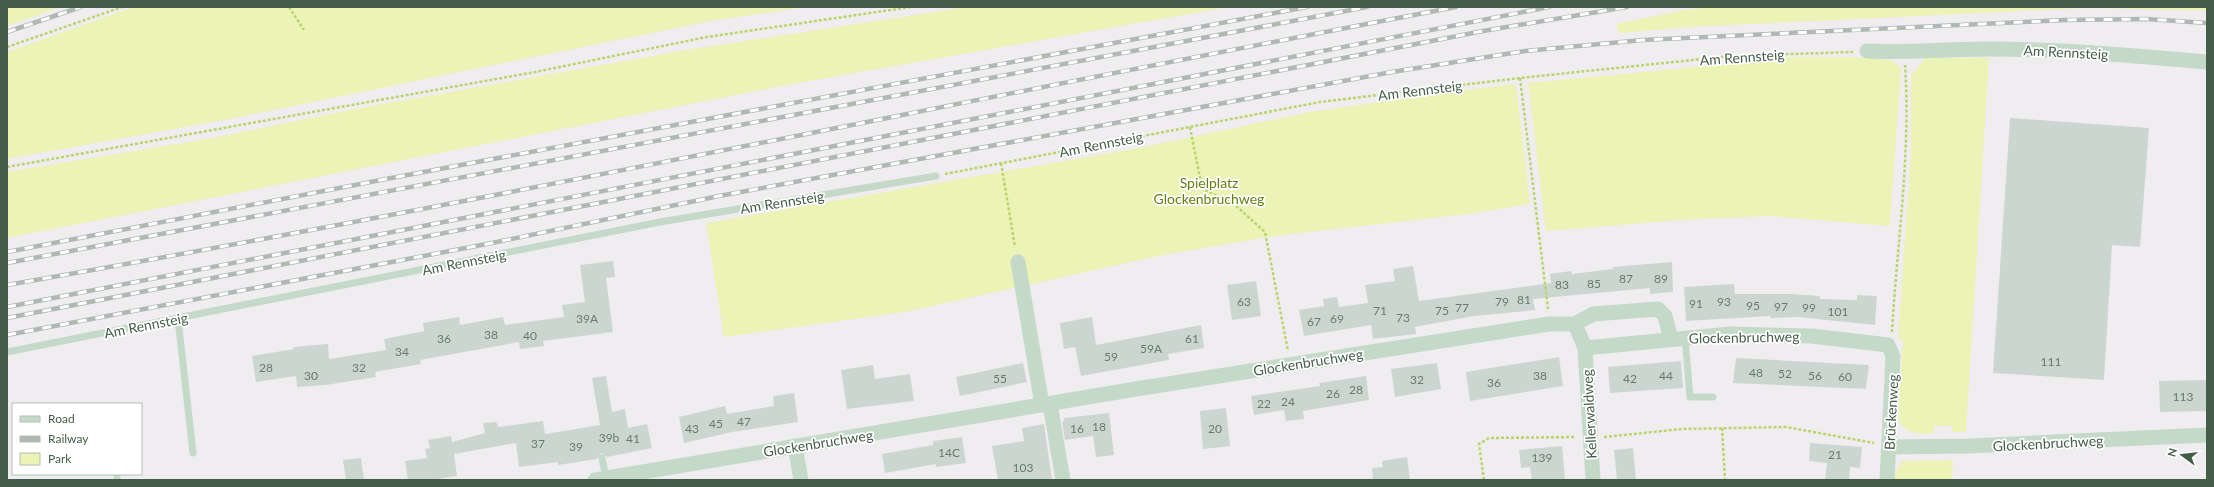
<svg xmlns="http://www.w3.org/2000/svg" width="2214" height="487" font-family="Lato,sans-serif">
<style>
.green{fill:#ebf3b6}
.building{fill:#ccd6d0}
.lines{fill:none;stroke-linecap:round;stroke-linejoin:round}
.path{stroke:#b9d56b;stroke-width:2.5;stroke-dasharray:3 2;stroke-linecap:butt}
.service{stroke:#c5d9c9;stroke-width:7}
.minor{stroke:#c5d9c9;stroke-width:15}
.rail-casing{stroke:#afb9b2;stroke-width:4.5}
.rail{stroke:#fff;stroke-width:3;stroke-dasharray:9;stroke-linecap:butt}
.labels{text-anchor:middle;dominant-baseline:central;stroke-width:3.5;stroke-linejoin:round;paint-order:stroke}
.number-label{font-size:12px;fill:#667b6b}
.street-label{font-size:14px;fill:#445d49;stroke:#fff}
.park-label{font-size:14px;fill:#63800d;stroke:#fff}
</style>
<rect width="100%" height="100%" fill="#f0edf0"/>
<g class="green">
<polygon points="7,7 61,7 7,26"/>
<polygon points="134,7 807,7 711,21 219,121 7,159 7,52"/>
<polygon points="967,7 1229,7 787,85 7,238 7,172 218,137 349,110 680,51"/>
<polygon points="1711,7 2207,7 2207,11 2088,8 1690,27 1619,33 1616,24 1684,10"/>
<polygon points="1797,57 1853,57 1891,60 1901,68 1890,226 1770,216 1681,220 1546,231 1528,83"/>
<path d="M1925,58H1989L1966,432H1952V426H1934V433C1916,434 1909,436 1898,420L1903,340L1898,339L1911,153V75Z"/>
<polygon points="1516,84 1530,204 1468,214 1274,236 1163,255 905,312 724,337 706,223 1139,148 1310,112 1448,92"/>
<polygon points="1953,460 1952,480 1892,480 1902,461"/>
</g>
<g class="building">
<polygon points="2010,118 2149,128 2140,247 2112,245 2104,380 1993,373"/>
<polygon points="613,261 615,277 606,278 613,332 543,341 544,346 520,349 519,342 420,360 421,364 375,372 376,377 326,385 297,387 296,376 256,382 252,356 294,349 293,347 328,344 329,359 386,350 384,339 424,331 423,323 459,317 460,325 503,317 505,325 564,317 562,305 585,302 580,265"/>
<polygon points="1672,262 1673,292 1650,294 1650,288 1533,299 1535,310 1474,316 1415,327 1416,334 1373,339 1371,325 1304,336 1299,310 1324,306 1323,299 1337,297 1339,307 1368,303 1365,285 1395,281 1393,269 1413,266 1419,301 1551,283 1550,274 1571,271 1572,274 1613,269 1613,267"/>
<polygon points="1256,281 1261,316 1232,320 1227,285"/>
<polygon points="1734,284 1735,294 1792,294 1820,296 1820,299 1857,300 1857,295 1877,296 1875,325 1798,317 1770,318 1770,316 1686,321 1684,287"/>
<polygon points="1092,317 1096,345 1201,325 1204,348 1168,354 1169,360 1081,376 1075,347 1064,349 1060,323"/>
<polygon points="1559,357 1563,386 1470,401 1466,372"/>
<polygon points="1736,358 1869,365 1866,389 1733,383"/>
<polygon points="1681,361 1683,388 1610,393 1608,367"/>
<polygon points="1023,363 1027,382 960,396 956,377"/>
<polygon points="1437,363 1441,389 1395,397 1391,369"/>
<polygon points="873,365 875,379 910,374 914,401 847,409 841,370"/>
<polygon points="606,376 612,412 625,409 628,428 647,424 652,448 607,457 601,453 597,459 558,465 558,462 519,467 516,443 454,454 457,476 430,480 408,480 405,461 427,458 425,449 430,448 428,440 451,436 452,442 485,433 483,423 496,422 499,427 543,421 545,434 600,425 592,378"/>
<polygon points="1366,376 1369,400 1303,411 1304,419 1286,421 1284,410 1254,415 1251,396 1320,386 1319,383"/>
<polygon points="2207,380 2207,411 2160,412 2159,381"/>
<polygon points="794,393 798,422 732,432 684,443 679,417 725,406 727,414 774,406 773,396"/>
<polygon points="1226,408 1230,446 1203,449 1200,411"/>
<polygon points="1109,413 1114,455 1096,457 1093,436 1065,440 1062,421 1064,421 1064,418"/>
<polygon points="1044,424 1052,480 998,480 992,446 1024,441 1022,428"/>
<polygon points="962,437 966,463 936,467 936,464 885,473 882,454 933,445 933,441"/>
<polygon points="1810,443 1862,447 1860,468 1850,467 1849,480 1825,480 1827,463 1809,461"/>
<polygon points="1562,446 1565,480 1532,480 1530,467 1521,468 1519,450"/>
<polygon points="1633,448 1636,480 1617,480 1614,450"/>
<polygon points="1407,457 1410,480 1373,480 1372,468 1383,467 1382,461"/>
<polygon points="361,458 364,480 346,480 343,460"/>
</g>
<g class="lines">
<g class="path">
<polyline points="289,7 304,30"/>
<polyline points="7,47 122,7"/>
<polyline points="1520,78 1548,309"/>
<polyline points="1190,127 1200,178 1205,190 1234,204 1265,232 1288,351"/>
<polyline points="1001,163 1015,247"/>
<polyline points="7,167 535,72 707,37 911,7"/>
<polyline points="945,174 1320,102 1520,78 1731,56 1853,52"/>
<path d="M1892,332C1897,243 1911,155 1905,65"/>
<polyline points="1722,428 1725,480"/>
<polyline points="1604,437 1682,429 1786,427 1874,443"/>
<polyline points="1484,480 1479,444 1489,438 1575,437"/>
</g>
<g class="service">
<polyline points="178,319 193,453"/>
<polyline points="1685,338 1690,397 1713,397"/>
<polyline points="7,352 660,222 936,176"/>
<polyline points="602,458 606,478"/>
<polyline points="117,474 117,480"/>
</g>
<g class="minor">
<path d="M1867,51C1908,53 1948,49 1989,49C2062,49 2134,56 2207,62"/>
<polyline points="1018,262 1042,405"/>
<polyline points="1575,324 1585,348 1593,480"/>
<polyline points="1585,348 1730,334 1812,336 1888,345 1893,356 1887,480"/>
<polyline points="1050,404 1063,480"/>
<polyline points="795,446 801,480"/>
<polyline points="1889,447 1969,446 2207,435"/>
<polyline points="595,480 1136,389 1549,324 1575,324 1593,314 1658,309 1665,316 1671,339"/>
</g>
<g class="rail-casing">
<g id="rail">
<polyline points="7,32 81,7"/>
<polyline points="7,252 386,179 1307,7"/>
<polyline points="7,263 1367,7"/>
<path d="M7,285C492,201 973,98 1456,7"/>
<polyline points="7,307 1549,7"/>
<polyline points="7,318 1483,31 1627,7"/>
<polyline points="7,335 492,243 719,196 1392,72 1525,51 1643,40 2066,20 2146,19 2207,23"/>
</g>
</g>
<use href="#rail" class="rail"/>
</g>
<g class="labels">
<g class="number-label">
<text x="1626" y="278">87</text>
<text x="1661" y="278">89</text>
<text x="1594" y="283">85</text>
<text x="1562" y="284">83</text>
<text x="1524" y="299">81</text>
<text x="1244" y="301">63</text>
<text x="1502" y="301">79</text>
<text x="1724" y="301">93</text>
<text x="1696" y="303">91</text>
<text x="1753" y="305">95</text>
<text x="1781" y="306">97</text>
<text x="1462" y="307">77</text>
<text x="1809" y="307">99</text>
<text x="1380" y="310">71</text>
<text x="1442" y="310">75</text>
<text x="1838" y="311">101</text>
<text x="1403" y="317">73</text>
<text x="587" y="318">39A</text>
<text x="1337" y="318">69</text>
<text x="1314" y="321">67</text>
<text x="491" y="334">38</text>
<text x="530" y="335">40</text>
<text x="444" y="338">36</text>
<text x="1192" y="338">61</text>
<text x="1151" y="348">59A</text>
<text x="402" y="351">34</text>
<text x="1111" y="356">59</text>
<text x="2051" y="361">111</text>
<text x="266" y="367">28</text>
<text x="359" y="367">32</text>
<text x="1756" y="372">48</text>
<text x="1785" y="373">52</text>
<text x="311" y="375">30</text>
<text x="1540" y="375">38</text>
<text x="1666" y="375">44</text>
<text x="1815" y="375">56</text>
<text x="1845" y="376">60</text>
<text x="1000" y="378">55</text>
<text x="1630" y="378">42</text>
<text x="1417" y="379">32</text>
<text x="1494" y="382">36</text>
<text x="1356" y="389">28</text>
<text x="1333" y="393">26</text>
<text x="2183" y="396">113</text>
<text x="1288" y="401">24</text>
<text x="1264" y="403">22</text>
<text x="744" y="421">47</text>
<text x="716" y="423">45</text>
<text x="1099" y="426">18</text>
<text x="692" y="428">43</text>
<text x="1077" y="428">16</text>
<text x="1215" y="428">20</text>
<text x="609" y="437">39b</text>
<text x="633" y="438">41</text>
<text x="538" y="443">37</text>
<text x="576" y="446">39</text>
<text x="949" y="452">14C</text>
<text x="1835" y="454">21</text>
<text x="1542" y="457">139</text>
<text x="1023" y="467">103</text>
</g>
<g class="street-label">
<text transform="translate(2066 52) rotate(3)">Am Rennsteig</text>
<text transform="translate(1742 57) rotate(-4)">Am Rennsteig</text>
<text transform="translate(1420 90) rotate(-7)">Am Rennsteig</text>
<text transform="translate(1101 144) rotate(-11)">Am Rennsteig</text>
<text transform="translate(782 202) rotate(-9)">Am Rennsteig</text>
<text transform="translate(464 262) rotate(-11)">Am Rennsteig</text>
<text transform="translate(146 325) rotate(-11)">Am Rennsteig</text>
<text transform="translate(1744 337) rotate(-1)">Glockenbruchweg</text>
<text transform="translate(1308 362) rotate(-9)">Glockenbruchweg</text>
<text transform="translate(1891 412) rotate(-87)">Brückenweg</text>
<text transform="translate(1589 414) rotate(-93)">Kellerwaldweg</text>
<text transform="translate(818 443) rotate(-9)">Glockenbruchweg</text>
<text transform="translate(2048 443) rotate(-3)">Glockenbruchweg</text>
</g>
<g class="park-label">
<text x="1209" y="182">Spielplatz<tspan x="1209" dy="16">Glockenbruchweg</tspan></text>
</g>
</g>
<rect width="2214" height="487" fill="none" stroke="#445d49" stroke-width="16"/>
<rect x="12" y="403" width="130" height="72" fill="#ffffff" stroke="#b4beb6"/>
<rect x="20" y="416" width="20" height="6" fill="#c5d9c9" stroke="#b4beb6"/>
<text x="48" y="423" font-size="12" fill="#445d49">Road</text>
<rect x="20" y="436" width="20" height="6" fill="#afb9b2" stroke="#b4beb6"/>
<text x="48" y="443" font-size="12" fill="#445d49">Railway</text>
<rect x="20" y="453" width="20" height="12" fill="#ebf3b6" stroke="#b4beb6"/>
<text x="48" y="463" font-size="12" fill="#445d49">Park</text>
<g transform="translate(2182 455) rotate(285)" stroke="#ffffff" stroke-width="3" paint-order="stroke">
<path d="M0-3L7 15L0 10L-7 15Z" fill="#445d49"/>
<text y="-6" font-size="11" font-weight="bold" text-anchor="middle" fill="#445d49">N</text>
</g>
</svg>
